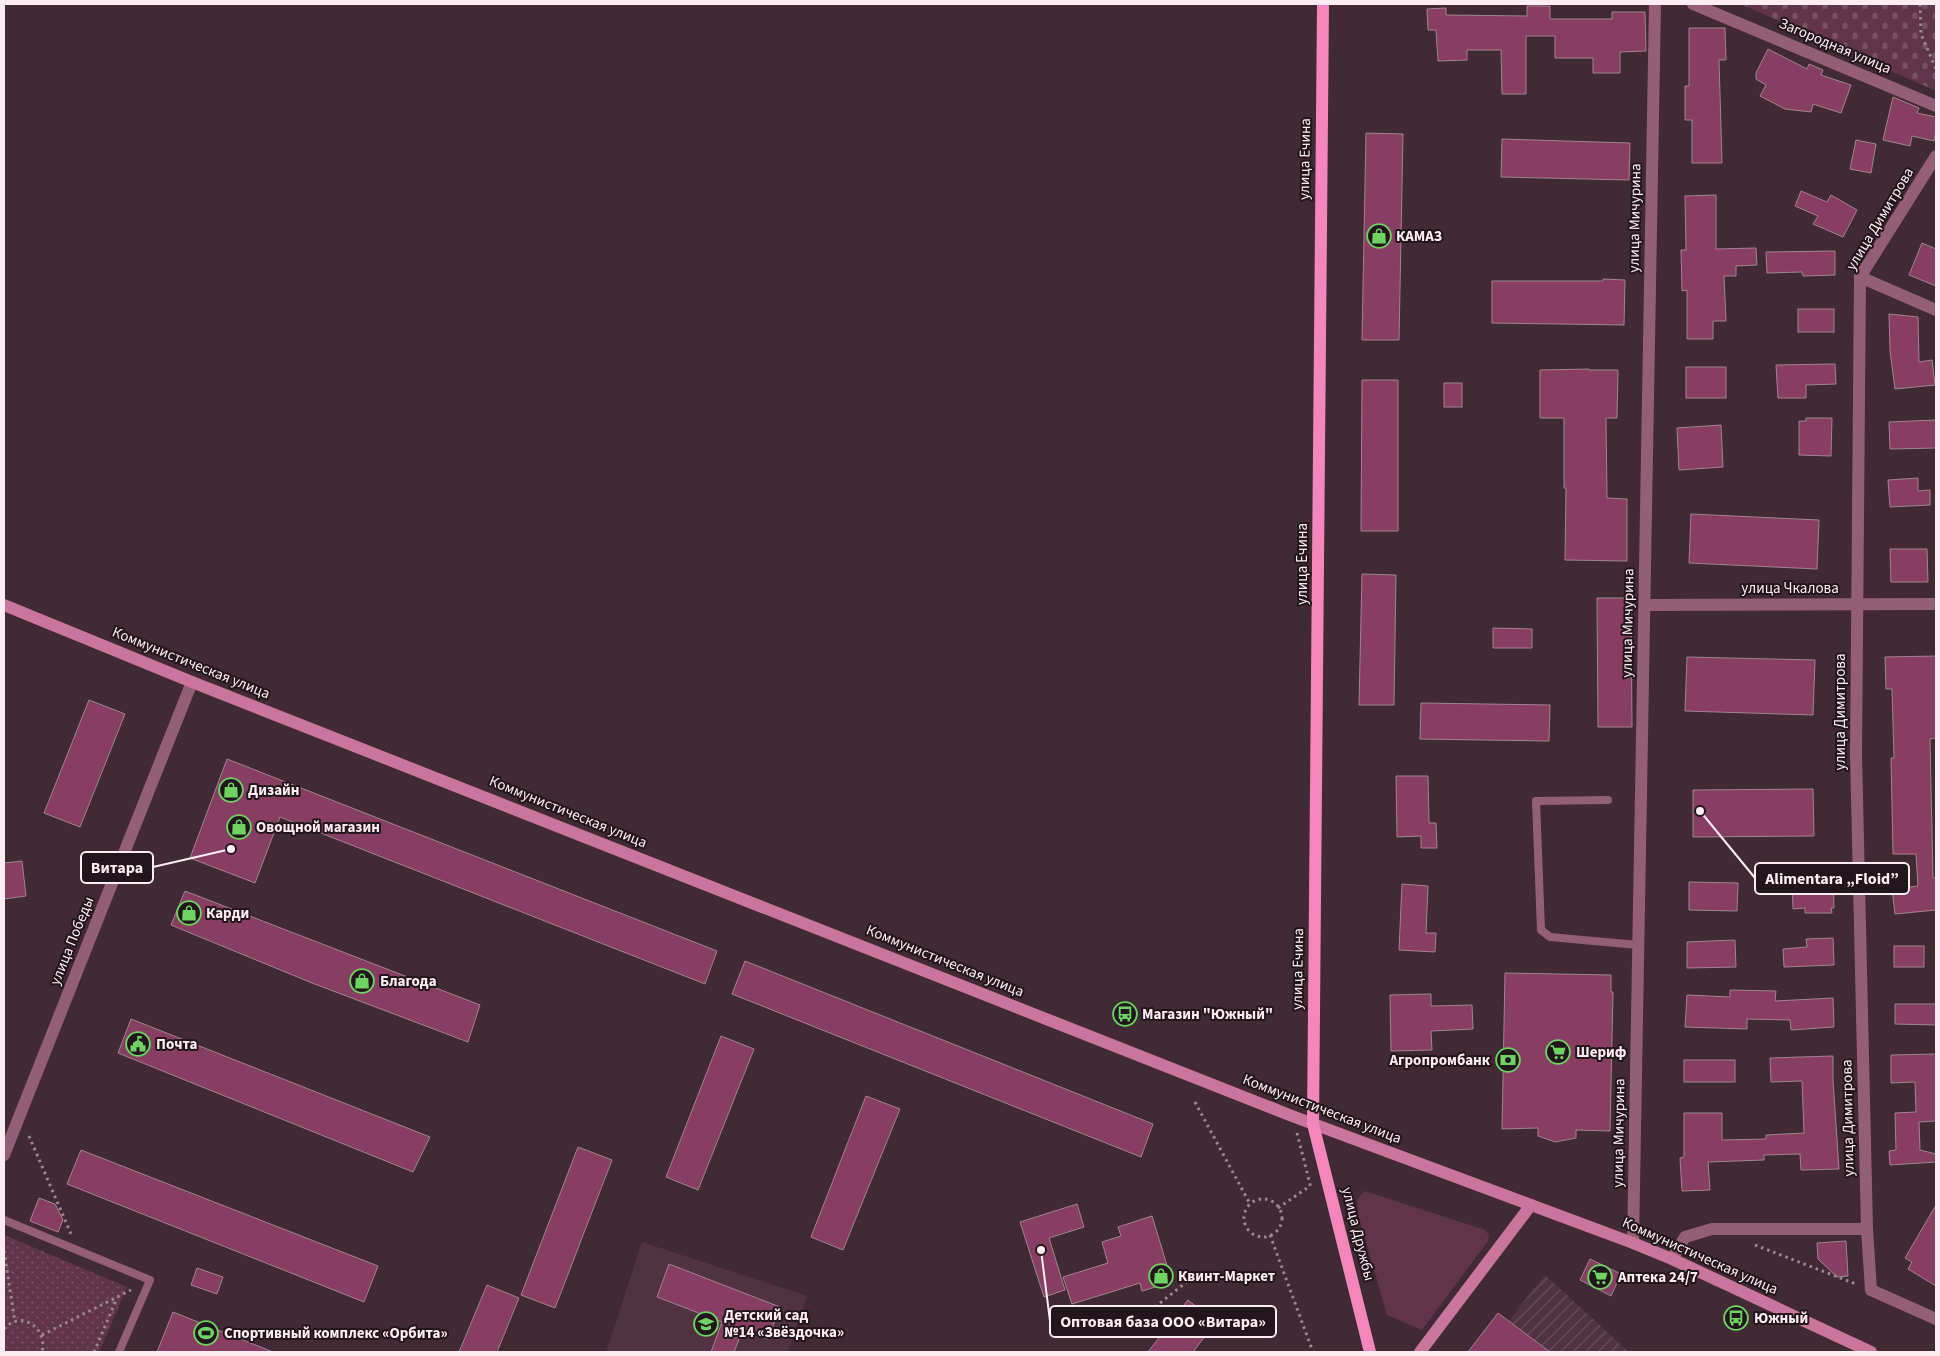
<svg xmlns="http://www.w3.org/2000/svg" width="1940" height="1356" font-family="'Source Sans 3',sans-serif">
<style>
.built{fill:#503240}
.industrial{fill:url(#industrial-furrows)}
.grass{fill:#603449}
.cemetery{fill:url(#cemetery-stones)}
.park{fill:url(#park-dots)}
.building{fill:#883d62;stroke:#a18490}
.lines{fill:none;stroke-linecap:round;stroke-linejoin:round}
.path{stroke:#9c8890;stroke-width:3;stroke-dasharray:2.5 4;stroke-linecap:butt}
.service{stroke:#945e76;stroke-width:8}
.minor{stroke:#945e76;stroke-width:12}
.secondary{stroke:#ca759c;stroke-width:12}
.primary{stroke:#f386ba;stroke-width:12}
.labels{text-anchor:middle;dominant-baseline:central;stroke-width:4;stroke-linejoin:round;paint-order:stroke}
.street-label{font-size:15px;fill:#fdedf3;stroke:#21161b}
.poi-label{font-size:15px;font-weight:bold;fill:#fdedf3;stroke:#21161b;text-anchor:start}
.leader{fill:none;stroke:#fdedf3;stroke-width:2}
.callout-dot{fill:#fdedf3;stroke:#21161b;stroke-width:2}
.callout{fill:#21161b;stroke:#fdedf3;stroke-width:2}
.callout-label{font-size:16px;text-anchor:middle;font-weight:bold;fill:#fdedf3}
</style>
<defs>
<pattern id="industrial-furrows" width="10" height="10" patternUnits="userSpaceOnUse" patternTransform="scale(1.25)"><rect width="10" height="10" fill="#503240"/><path d="M-1 1l2-2M0 10L10 0M9 11l2-2" fill="none" stroke="#6a505c"/></pattern>
<pattern id="cemetery-stones" width="16" height="16" patternUnits="userSpaceOnUse" patternTransform="scale(1.25)"><rect width="16" height="16" fill="#603449"/><path d="M2 7V4a2 2 0 0 1 4 0v3zM10 15v-3a2 2 0 0 1 4 0v3z" fill="#785264"/></pattern>
<pattern id="park-dots" width="8" height="8" patternUnits="userSpaceOnUse" patternTransform="scale(1.25)"><rect width="8" height="8" fill="#603449"/><path d="M2 2h.1M6 6h.1" fill="none" stroke="#785264" stroke-width="1.8" stroke-linecap="round"/></pattern>
</defs>
<rect width="100%" height="100%" fill="#422a34"/>
<polygon class="built" points="642,1242 807,1296 788,1352 606,1352"/>
<polygon class="industrial" points="1545,1275 1629,1352 1484,1352"/>
<polygon class="grass" points="1365,1191 1485,1230 1489,1235 1488,1241 1422,1330 1387,1315 1358,1214 1357,1200"/>
<polygon class="cemetery" points="1741,4 1936,4 1936,91"/>
<polygon class="park" points="4,1235 127,1287 99,1352 4,1352"/>
<g class="building">
<polygon points="1527,6 1550,6 1550,19 1612,19 1612,12 1645,12 1646,51 1620,52 1620,73 1593,73 1593,58 1555,58 1555,36 1526,36 1526,94 1502,94 1501,50 1467,50 1467,60 1438,61 1436,30 1428,30 1427,9 1446,8 1446,15 1527,16"/>
<polygon points="1689,28 1725,28 1726,60 1719,60 1722,163 1692,163 1692,120 1685,120 1685,86 1689,86"/>
<polygon points="1768,49 1807,69 1809,64 1823,70 1821,75 1851,85 1841,113 1813,104 1811,112 1785,109 1760,96 1766,85 1756,79 1756,73"/>
<polygon points="1893,97 1919,108 1917,113 1936,117 1936,131 1934,141 1912,136 1910,146 1883,140"/>
<polygon points="1366,133 1403,134 1399,340 1362,340"/>
<polygon points="1502,139 1630,143 1629,180 1501,177"/>
<polygon points="1856,140 1876,144 1871,173 1850,169"/>
<polygon points="1801,191 1827,202 1831,195 1857,210 1843,237 1813,224 1818,216 1795,206"/>
<polygon points="1716,195 1716,249 1756,248 1757,265 1736,266 1736,276 1724,276 1726,321 1713,321 1713,339 1687,339 1687,290 1682,291 1681,250 1686,250 1685,196"/>
<polygon points="1922,243 1936,249 1936,286 1909,275"/>
<polygon points="1835,251 1835,275 1803,276 1802,272 1767,273 1766,252"/>
<polygon points="1603,279 1625,280 1624,325 1492,323 1492,281 1603,281"/>
<rect x="1798" y="309" width="36" height="23"/>
<polygon points="1889,314 1918,317 1919,362 1932,360 1935,385 1895,389 1890,351"/>
<polygon points="1835,364 1836,384 1806,385 1806,398 1778,398 1776,365"/>
<rect x="1686" y="367" width="40" height="31"/>
<polygon points="1589,369 1589,370 1618,370 1617,418 1606,418 1607,498 1627,499 1627,561 1565,560 1566,488 1564,488 1564,418 1540,418 1540,370"/>
<polygon points="1362,380 1398,380 1398,531 1361,531"/>
<rect x="1444" y="383" width="18" height="24"/>
<polygon points="1806,418 1832,418 1831,456 1799,455 1799,421 1806,421"/>
<polygon points="1936,420 1936,448 1890,449 1889,422"/>
<polygon points="1721,425 1723,467 1679,470 1677,428"/>
<polygon points="1918,478 1918,491 1930,490 1930,505 1890,507 1888,480"/>
<polygon points="1691,514 1819,520 1817,569 1689,563"/>
<polygon points="1890,549 1927,549 1928,582 1891,582"/>
<polygon points="1362,574 1396,575 1394,705 1359,705"/>
<polygon points="1597,598 1631,598 1632,727 1598,727"/>
<polygon points="1493,628 1532,629 1532,648 1493,648"/>
<polygon points="1936,656 1936,738 1930,739 1933,878 1936,878 1936,910 1895,914 1892,889 1918,886 1916,854 1893,854 1891,758 1894,758 1892,689 1886,689 1885,657"/>
<polygon points="1687,657 1815,660 1813,715 1685,711"/>
<polygon points="89,700 125,714 80,827 44,813"/>
<polygon points="1421,703 1550,705 1549,741 1420,739"/>
<polygon points="227,759 717,951 705,984 280,817 255,883 190,858"/>
<polygon points="1396,776 1428,776 1429,823 1436,823 1437,848 1421,848 1421,836 1397,837"/>
<polygon points="1813,789 1814,836 1693,837 1693,790"/>
<polygon points="22,861 26,896 4,899 4,863"/>
<polygon points="1833,873 1834,908 1831,908 1832,913 1805,913 1805,908 1793,909 1792,875"/>
<polygon points="1689,882 1738,883 1737,911 1689,910"/>
<polygon points="1402,884 1428,886 1426,933 1436,933 1435,952 1399,950"/>
<polygon points="185,891 480,1005 468,1042 312,983 171,925"/>
<polygon points="1833,938 1834,965 1784,967 1783,949 1807,947 1806,939"/>
<polygon points="1735,940 1736,967 1687,968 1687,942"/>
<rect x="1894" y="946" width="30" height="21"/>
<polygon points="745,961 1153,1124 1141,1157 732,994"/>
<polygon points="1505,973 1611,975 1611,992 1613,992 1610,1131 1576,1130 1576,1138 1555,1142 1538,1136 1538,1128 1502,1129"/>
<polygon points="1730,990 1776,991 1775,1001 1833,998 1834,1027 1791,1030 1790,1020 1747,1019 1747,1029 1685,1027 1687,995 1730,997"/>
<polygon points="1431,994 1431,1006 1472,1005 1473,1029 1431,1031 1432,1050 1391,1051 1390,995"/>
<polygon points="1895,1004 1936,1004 1936,1025 1895,1024"/>
<polygon points="131,1019 430,1137 413,1172 118,1053"/>
<polygon points="721,1036 754,1049 698,1190 666,1177"/>
<polygon points="1936,1054 1936,1121 1919,1122 1920,1150 1936,1154 1936,1162 1890,1165 1889,1151 1896,1150 1895,1113 1916,1112 1915,1082 1891,1083 1891,1055"/>
<polygon points="1833,1056 1833,1080 1839,1169 1801,1170 1800,1154 1764,1155 1764,1160 1708,1162 1710,1190 1682,1191 1680,1158 1684,1157 1684,1113 1722,1113 1722,1140 1766,1139 1766,1135 1804,1133 1802,1081 1771,1082 1770,1058"/>
<rect x="1684" y="1060" width="51" height="22"/>
<polygon points="866,1096 900,1109 843,1250 811,1237"/>
<polygon points="578,1147 612,1160 555,1308 521,1295"/>
<polygon points="81,1150 378,1266 364,1302 67,1184"/>
<polygon points="39,1198 55,1204 63,1220 58,1232 30,1221"/>
<polygon points="1077,1204 1084,1227 1049,1238 1065,1290 1044,1297 1020,1222"/>
<polygon points="1936,1205 1936,1286 1908,1269 1912,1262 1905,1258"/>
<polygon points="1152,1216 1172,1282 1142,1291 1140,1283 1072,1304 1063,1277 1108,1263 1102,1242 1121,1236 1118,1227"/>
<polygon points="1846,1241 1848,1276 1837,1277 1818,1259 1817,1243"/>
<polygon points="1590,1259 1621,1274 1611,1296 1580,1280"/>
<polygon points="669,1264 780,1307 768,1339 743,1329 734,1352 711,1352 722,1322 657,1297"/>
<polygon points="197,1268 223,1277 217,1294 191,1285"/>
<polygon points="487,1285 519,1298 497,1352 459,1352"/>
<polygon points="1188,1300 1216,1322 1193,1352 1148,1352"/>
<polygon points="173,1312 273,1352 157,1352"/>
<polygon points="1498,1313 1550,1352 1468,1352"/>
</g>
<g class="lines">
<g class="path">
<polyline points="1920,4 1921,34 1936,69"/>
<polyline points="1195,1102 1250,1204"/>
<polyline points="1297,1133 1311,1188"/>
<polyline points="29,1136 71,1234"/>
<circle cx="1263" cy="1218" r="19"/>
<polyline points="1278,1208 1310,1186"/>
<polyline points="1270,1235 1313,1352"/>
<polyline points="1755,1245 1856,1284"/>
<polyline points="4,1251 15,1322"/>
<polyline points="1155,1307 1189,1280"/>
<path d="M4,1329C21,1309 48,1328 42,1352"/>
<polyline points="42,1335 131,1290"/>
<polyline points="94,1352 117,1298"/>
</g>
<g class="service">
<polyline points="1608,800 1536,801 1541,930 1550,937 1638,945"/>
<polyline points="4,1220 150,1280 119,1352"/>
</g>
<g class="minor">
<polyline points="1693,4 1936,106"/>
<polyline points="1936,156 1860,277 1856,754 1867,1229 1871,1290 1936,1319"/>
<polyline points="1860,277 1936,310"/>
<polyline points="1645,605 1936,604"/>
<polyline points="4,1155 192,682"/>
<polyline points="1633,1243 1655,4"/>
<polyline points="1672,1259 1685,1237 1712,1229 1867,1229"/>
</g>
<g class="secondary">
<polyline points="4,605 192,682 1292,1116 1633,1243 1672,1259 1871,1352"/>
<polyline points="1420,1352 1531,1205"/>
</g>
<polyline class="primary" points="1323,4 1313,1124 1370,1352"/>
</g>
<defs>
<g id="shop-ring" transform="scale(1.25)"><circle r="9.5" fill="#21161b" stroke="#6ed360" stroke-width="1.5"/><path d="M-5-2.5h2.3a2.7 3.5 0 0 1 5.4 0H5L5.5 6h-11ZM-1.5-2.5h3a1.5 2.3 0 0 0-3 0Z" fill="#6ed360"/></g>
<g id="bus-ring" transform="scale(1.25)"><circle r="9.5" fill="#21161b" stroke="#6ed360" stroke-width="1.5"/><path d="M-5-6H5V4H4V6H2V4H-2V6H-4V4H-5ZM-3.5-4V0h7V-4ZM-3.5 1.2v1.5H-2V1.2ZM2 1.2v1.5H3.5V1.2Z" fill="#6ed360"/></g>
<g id="civic-ring" transform="scale(1.25)"><circle r="9.5" fill="#21161b" stroke="#6ed360" stroke-width="1.5"/><path d="M-.6-6.5H3V-4.5H.6V-3L4-1V1h2V6H-6V1h2V-1L-.6-3ZM-1.2 2.5V6h2.4V2.5Z" fill="#6ed360"/></g>
<g id="supermarket-ring" transform="scale(1.25)"><circle r="9.5" fill="#21161b" stroke="#6ed360" stroke-width="1.5"/><path d="M-6-5.5h2.5l.6 2H6L4.5 2H-2.5L-4.4-4H-6ZM-1.5 3.2a1.3 1.3 0 1 0 .1 0ZM3 3.2a1.3 1.3 0 1 0 .1 0Z" fill="#6ed360"/></g>
<g id="bank-ring" transform="scale(1.25)"><circle r="9.5" fill="#21161b" stroke="#6ed360" stroke-width="1.5"/><path d="M-6-4H6V4H-6ZM0-2.3a2.3 2.3 0 1 0 0 4.6a2.3 2.3 0 1 0 0-4.6Z" fill="#6ed360"/></g>
<g id="school-ring" transform="scale(1.25)"><circle r="9.5" fill="#21161b" stroke="#6ed360" stroke-width="1.5"/><path d="M0-5L7-2L0 1L-7-2ZM-4 1L0 2.5L4 1V4Q0 6-4 4Z" fill="#6ed360"/></g>
<g id="stadium-ring" transform="scale(1.25)"><circle r="9.5" fill="#21161b" stroke="#6ed360" stroke-width="1.5"/><path d="M0-5a6.5 5 0 1 0 0 10a6.5 5 0 1 0 0-10ZM-3.5-1.8h7v3.6h-7Z" fill="#6ed360"/></g>
</defs>
<g fill-rule="evenodd">
<use href="#shop-ring" x="1379" y="236"/>
<use href="#shop-ring" x="231" y="790"/>
<use href="#shop-ring" x="239" y="827"/>
<use href="#shop-ring" x="189" y="913"/>
<use href="#shop-ring" x="362" y="981"/>
<use href="#bus-ring" x="1125" y="1014"/>
<use href="#civic-ring" x="138" y="1044"/>
<use href="#supermarket-ring" x="1558" y="1052"/>
<use href="#bank-ring" x="1508" y="1060"/>
<use href="#shop-ring" x="1161" y="1276"/>
<use href="#supermarket-ring" x="1600" y="1277"/>
<use href="#bus-ring" x="1736" y="1318"/>
<use href="#school-ring" x="706" y="1324"/>
<use href="#stadium-ring" x="206" y="1333"/>
</g>
<g class="labels">
<g class="street-label">
<text transform="translate(1835 46) rotate(23)">Загородная улица</text>
<text transform="translate(1305 159) rotate(-89)">улица Ечина</text>
<text transform="translate(1635 218) rotate(-89)">улица Мичурина</text>
<text transform="translate(1880 219) rotate(-59)">улица Димитрова</text>
<text transform="translate(1302 564) rotate(-90)">улица Ечина</text>
<text x="1790" y="588">улица Чкалова</text>
<text transform="translate(1628 623) rotate(-89)">улица Мичурина</text>
<text transform="translate(191 663) rotate(22)">Коммунистическая улица</text>
<text transform="translate(1840 712) rotate(-90)">улица Димитрова</text>
<text transform="translate(568 812) rotate(22)">Коммунистическая улица</text>
<text transform="translate(72 941) rotate(-68)">улица Победы</text>
<text transform="translate(945 961) rotate(22)">Коммунистическая улица</text>
<text transform="translate(1298 969) rotate(-89)">улица Ечина</text>
<text transform="translate(1322 1109) rotate(21)">Коммунистическая улица</text>
<text transform="translate(1848 1118) rotate(-91)">улица Димитрова</text>
<text transform="translate(1619 1133) rotate(-89)">улица Мичурина</text>
<text transform="translate(1358 1234) rotate(76)">улица Дружбы</text>
<text transform="translate(1700 1256) rotate(24)">Коммунистическая улица</text>
</g>
<g class="poi-label">
<text x="1396" y="236">КАМАЗ</text>
<text x="248" y="790">Дизайн</text>
<text x="256" y="827">Овощной магазин</text>
<text x="206" y="913">Карди</text>
<text x="380" y="981">Благода</text>
<text x="1142" y="1014">Магазин "Южный"</text>
<text x="156" y="1044">Почта</text>
<text x="1576" y="1052">Шериф</text>
<text x="1490" y="1060" text-anchor="end">Агропромбанк</text>
<text x="1178" y="1276">Квинт-Маркет</text>
<text x="1618" y="1277">Аптека 24/7</text>
<text x="724" y="1315">Детский сад<tspan x="724" dy="17">№14 «Звёздочка»</tspan></text>
<text x="1754" y="1318">Южный</text>
<text x="224" y="1333">Спортивный комплекс «Орбита»</text>
</g>
</g>
<path class="leader" d="M231 849L153 867M1700 811L1755 878M1041 1250L1050 1321"/>
<g class="callout-dot">
<circle cx="231" cy="849" r="5"/>
<circle cx="1700" cy="811" r="5"/>
<circle cx="1041" cy="1250" r="5"/>
</g>
<g class="callout">
<rect x="81" y="852" width="72" height="31" rx="5"/>
<rect x="1755" y="863" width="154" height="31" rx="5"/>
<rect x="1050" y="1306" width="226" height="31" rx="5"/>
</g>
<g class="callout-label">
<text x="117" y="873">Витара</text>
<text x="1832" y="884">Alimentara „Floid”</text>
<text x="1163" y="1327">Оптовая база ООО «Витара»</text>
</g>
<rect width="1940" height="1356" fill="none" stroke="#fdedf3" stroke-width="10"/>
</svg>
